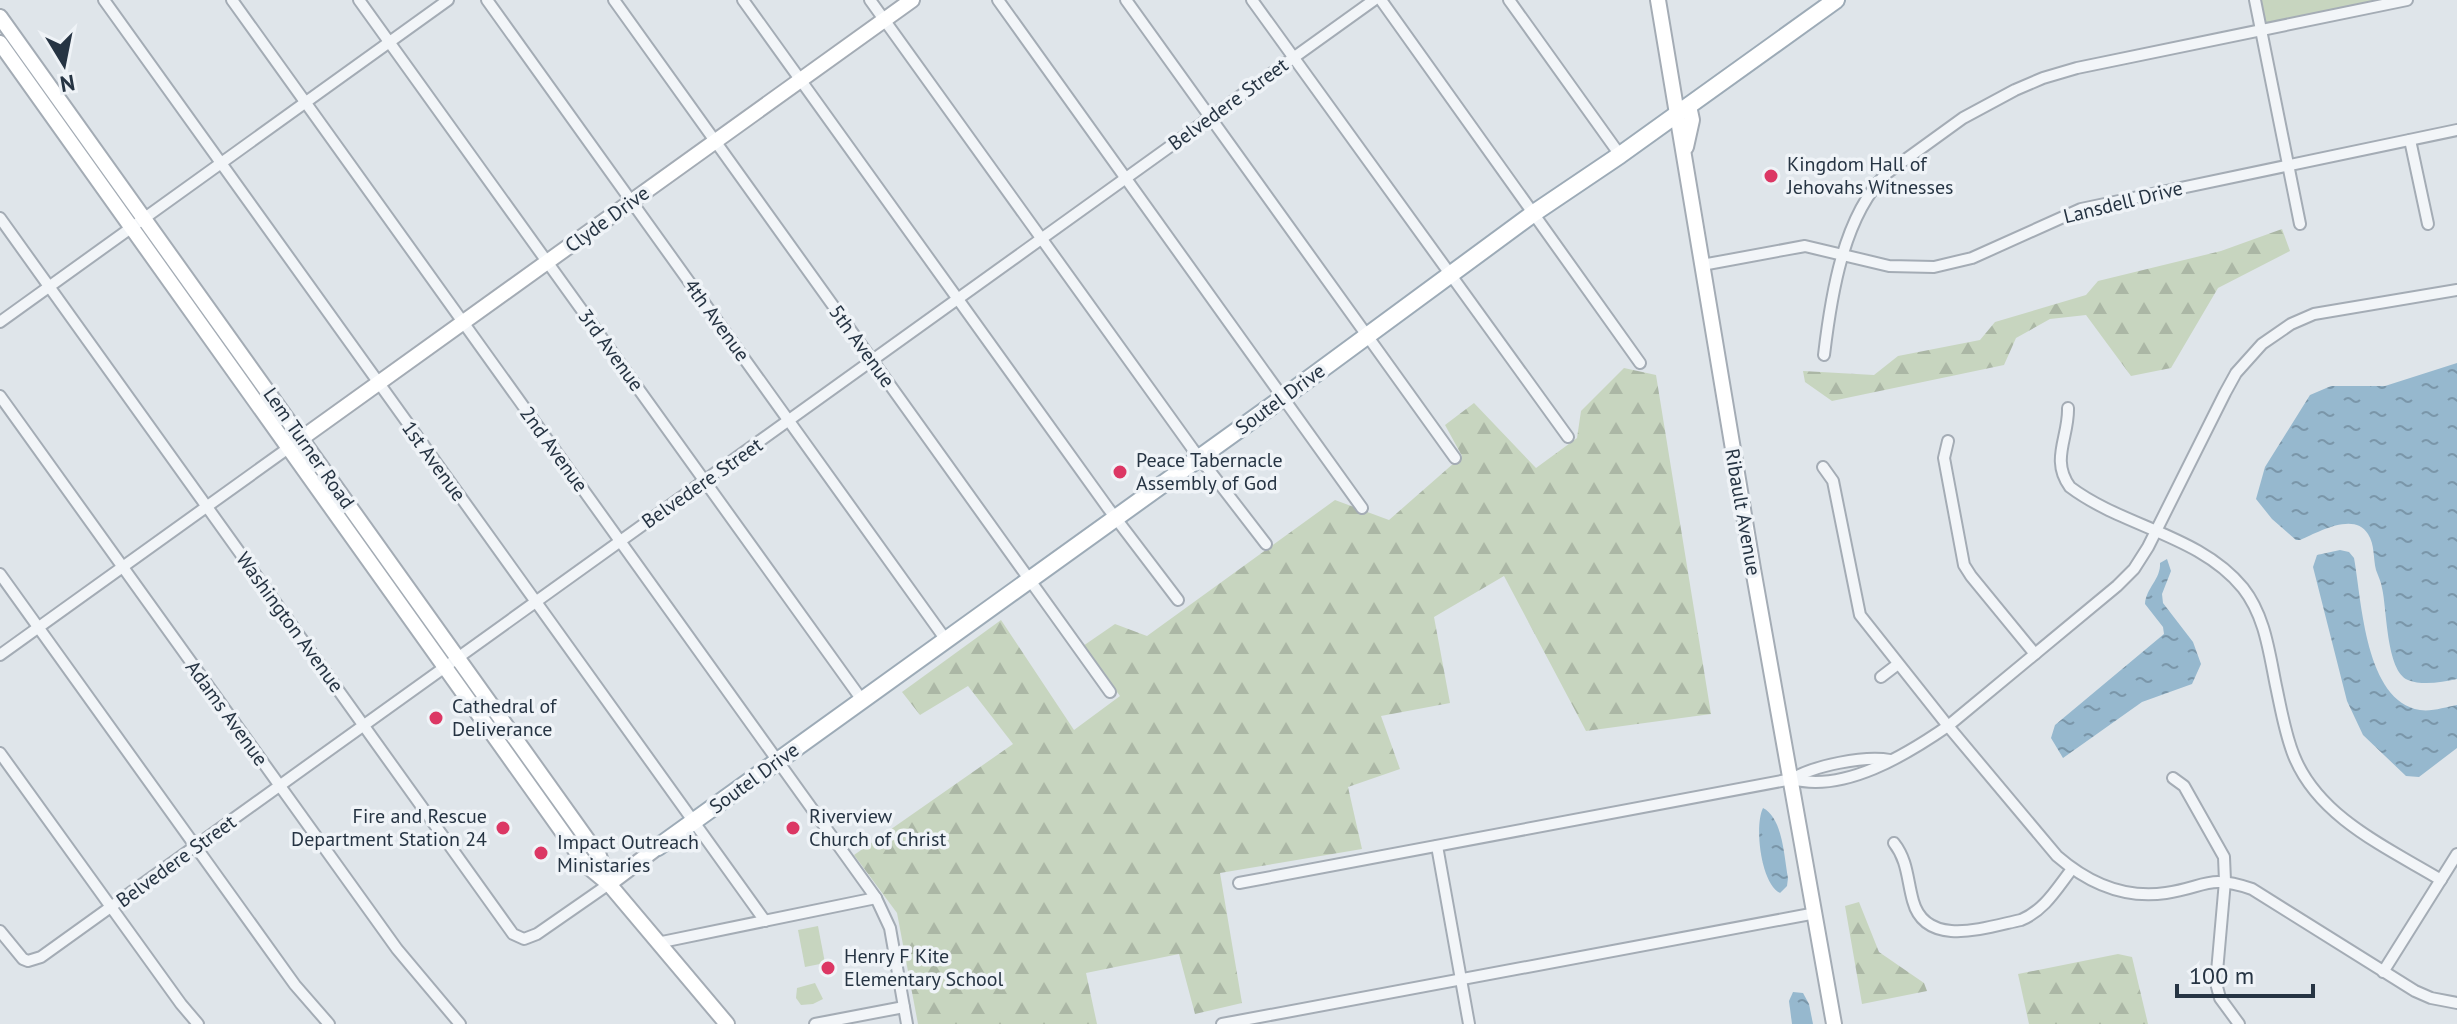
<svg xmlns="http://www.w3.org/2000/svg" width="2457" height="1024" font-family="'PT Sans',sans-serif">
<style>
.forest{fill:url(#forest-firs)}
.park{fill:#c7d5bf}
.water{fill:url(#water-ripples)}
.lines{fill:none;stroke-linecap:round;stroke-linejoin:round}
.street-casing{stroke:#a4acb5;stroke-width:14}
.secondary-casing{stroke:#a4acb5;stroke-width:18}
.primary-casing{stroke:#9dabb7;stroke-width:20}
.street{stroke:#f2f5f8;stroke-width:10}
.secondary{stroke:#fff;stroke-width:14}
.primary{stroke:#fff;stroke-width:16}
.poi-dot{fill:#dc3764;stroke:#eff3f7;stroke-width:3}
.labels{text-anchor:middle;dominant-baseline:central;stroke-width:7;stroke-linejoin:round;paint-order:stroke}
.street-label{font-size:20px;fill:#263443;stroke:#eff3f7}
.poi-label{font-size:20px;fill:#263443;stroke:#eff3f7;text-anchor:start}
</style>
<defs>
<pattern id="forest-firs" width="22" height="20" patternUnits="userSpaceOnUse" patternTransform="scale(2)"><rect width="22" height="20" fill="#c7d5bf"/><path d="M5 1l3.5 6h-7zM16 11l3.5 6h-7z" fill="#abb7a5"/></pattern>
<pattern id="water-ripples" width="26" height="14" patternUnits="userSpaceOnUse" patternTransform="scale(2)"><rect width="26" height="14" fill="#96b8ce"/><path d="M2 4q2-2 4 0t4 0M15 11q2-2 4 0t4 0" fill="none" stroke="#7a96a9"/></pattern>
</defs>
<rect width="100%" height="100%" fill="#dfe5ea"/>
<g class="forest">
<polygon points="2282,229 2290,251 2218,288 2171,368 2131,376 2086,315 2050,319 2016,338 2004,365 1832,401 1805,382 1803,371 1874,375 1898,356 1980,340 1995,322 2086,295 2098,281 2221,251"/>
<polygon points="1624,368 1656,375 1711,714 1586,731 1504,576 1434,617 1450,703 1381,716 1400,769 1348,787 1362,849 1220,873 1242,1003 1195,1014 1179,954 1086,973 1097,1024 918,1024 897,913 854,855 1013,744 968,686 920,715 902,692 1001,620 1074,730 1120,696 1083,646 1115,624 1147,636 1335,500 1389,520 1462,456 1445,425 1474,403 1536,468 1577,438 1581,411"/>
<polygon points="1859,902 1879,952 1924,983 1927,991 1862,1004 1845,906"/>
<polygon points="2118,954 2132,957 2148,1024 2029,1024 2018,974"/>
</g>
<g class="park">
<polygon points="2260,0 2382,0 2265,24"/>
<polygon points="818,926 825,963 805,967 798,930"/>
<polygon points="815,983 823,999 813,1004 801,1005 796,998 797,988"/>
</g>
<g class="water">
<path d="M2457,363V679C2442,682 2423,686 2408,680C2386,671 2387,608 2382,588C2381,581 2378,576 2376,570C2373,558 2375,545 2368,534C2354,511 2317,533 2300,540H2296L2272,519L2256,499L2265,467L2310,395L2331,386H2385Z"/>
<path d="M2340,550L2349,552L2354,558C2362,602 2365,701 2420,710C2431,712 2446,707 2457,705V748L2419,777L2406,776L2363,735L2347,701L2313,567L2317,555Z"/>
<path d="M2167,559L2171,571L2162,594L2163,603L2193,642L2201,664L2192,684L2142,702L2063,758L2051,738L2055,725L2164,634L2163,627L2145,604C2146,588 2161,579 2160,563Z"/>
<path d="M1763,808C1783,818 1784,857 1788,878L1787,886L1780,893C1761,884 1754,826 1763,808Z"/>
<polygon points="1793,992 1803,993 1809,1004 1813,1024 1792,1024 1789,1001"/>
</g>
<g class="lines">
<g class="street-casing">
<g id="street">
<polyline points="104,0 765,921"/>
<polyline points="232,0 876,898 890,928 907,1024"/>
<polyline points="359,0 862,700"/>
<polyline points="487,0 946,640"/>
<polyline points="614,0 1110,692"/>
<polyline points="743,0 1108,508 1178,600"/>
<polyline points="870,0 1192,448 1266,544"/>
<polyline points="998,0 1362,508"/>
<polyline points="1126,0 1455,458"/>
<polyline points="1252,0 1568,437"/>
<polyline points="1381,0 1640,363"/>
<polyline points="1509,0 1620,155"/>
<polyline points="2255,0 2300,224"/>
<polyline points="2410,140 2428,224"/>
<polyline points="0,218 513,934 524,939 537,934 609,884"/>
<polyline points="1702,265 1805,246 1889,266 1934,267 1972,258 2081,209 2457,130"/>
<polyline points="0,322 448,0"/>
<path d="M1824,355C1831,296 1843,216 1887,173L1963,118L2015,90L2043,78L2077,68L2407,0"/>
<polyline points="0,396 397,949 460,1024"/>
<path d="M2068,408C2069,437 2050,460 2070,487C2123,527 2200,535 2243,588C2265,616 2269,652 2276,686C2281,709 2285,734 2294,756C2319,818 2388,848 2441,880"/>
<polyline points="1948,441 1944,458 1964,565 1971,576 2035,654"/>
<path d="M1823,467L1833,481L1860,615L1948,726L2057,856C2088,883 2125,899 2166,893C2206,887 2208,874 2252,889L2415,991L2431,998L2457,1003"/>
<polyline points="0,574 295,985 329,1024"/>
<polyline points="0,655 294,444"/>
<polyline points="1881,677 1898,664"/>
<polyline points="0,753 181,1004 198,1024"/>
<polyline points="2173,778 2184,786 2224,857 2225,881 2216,983 2220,998 2239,1024"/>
<path d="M1792,779C1844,793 1906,755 1948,726L2117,586L2134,569L2148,547L2225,393L2236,373L2262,344L2291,324L2314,314L2457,290"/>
<path d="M1894,843C1908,861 1907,880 1913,901C1926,949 1987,927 2021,920C2045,910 2057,888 2072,869"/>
<polyline points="1437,846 1469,1024"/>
<path d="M1239,883L1792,779C1813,766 1865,755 1890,760"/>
<polyline points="0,931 23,959 28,961 41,957 1374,0"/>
<polyline points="657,943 876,898"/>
<polyline points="2383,972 2457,854"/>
<polyline points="815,1024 904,1007"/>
<polyline points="1222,1024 1816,913"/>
</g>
</g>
<g class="secondary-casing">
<g id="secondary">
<polyline points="1658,0 1753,569 1834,1024"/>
<polyline points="0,17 599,856 609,883"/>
<polyline points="0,43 586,865 609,884 727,1024"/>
<polyline points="1686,147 1692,120 1689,106"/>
<polyline points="302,438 912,0"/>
<polyline points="609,884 658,847"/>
</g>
</g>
<g class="primary-casing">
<polyline id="primary" points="658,847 1284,397 1534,213 1620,155 1836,0"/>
</g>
<use href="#street" class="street"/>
<use href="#secondary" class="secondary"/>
<use href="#primary" class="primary"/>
</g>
<g class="poi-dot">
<circle cx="1771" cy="176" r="8"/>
<circle cx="1120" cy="472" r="8"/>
<circle cx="436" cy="718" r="8"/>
<circle cx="503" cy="828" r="8"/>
<circle cx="793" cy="828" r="8"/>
<circle cx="541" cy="853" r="8"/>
<circle cx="828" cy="968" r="8"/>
</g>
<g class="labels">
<g class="street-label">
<text transform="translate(1228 104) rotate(-36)">Belvedere Street</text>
<text transform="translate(2123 202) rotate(-14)">Lansdell Drive</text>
<text transform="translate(607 219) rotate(-36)">Clyde Drive</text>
<text transform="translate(717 320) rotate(54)">4th Avenue</text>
<text transform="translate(862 346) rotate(54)">5th Avenue</text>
<text transform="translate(611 350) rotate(54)">3rd Avenue</text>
<text transform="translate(1280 399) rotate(-36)">Soutel Drive</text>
<text transform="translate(309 448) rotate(55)">Lem Turner Road</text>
<text transform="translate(554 449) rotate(54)">2nd Avenue</text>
<text transform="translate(434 461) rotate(54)">1st Avenue</text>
<text transform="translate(702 483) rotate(-35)">Belvedere Street</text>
<text transform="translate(1743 512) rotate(80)">Ribault Avenue</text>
<text transform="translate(290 622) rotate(54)">Washington Avenue</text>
<text transform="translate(227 713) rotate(54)">Adams Avenue</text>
<text transform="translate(754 778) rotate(-36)">Soutel Drive</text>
<text transform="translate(176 861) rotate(-36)">Belvedere Street</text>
</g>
<g class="poi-label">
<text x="1787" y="164">Kingdom Hall of<tspan x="1787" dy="23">Jehovahs Witnesses</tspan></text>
<text x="1136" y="460">Peace Tabernacle<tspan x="1136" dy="23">Assembly of God</tspan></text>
<text x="452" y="706">Cathedral of<tspan x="452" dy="23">Deliverance</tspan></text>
<text x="487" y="816" text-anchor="end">Fire and Rescue<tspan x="487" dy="23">Department Station 24</tspan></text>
<text x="809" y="816">Riverview<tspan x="809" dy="23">Church of Christ</tspan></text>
<text x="557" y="842">Impact Outreach<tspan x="557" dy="23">Ministaries</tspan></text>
<text x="844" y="956">Henry F Kite<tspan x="844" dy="23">Elementary School</tspan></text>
</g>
</g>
<g transform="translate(64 64) rotate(170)" stroke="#eff3f7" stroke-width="6" paint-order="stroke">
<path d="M0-6L14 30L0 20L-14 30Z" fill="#263443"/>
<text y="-12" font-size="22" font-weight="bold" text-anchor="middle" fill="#263443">N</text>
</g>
<path d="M2177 984v12h136v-12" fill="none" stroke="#263443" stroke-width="4"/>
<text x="2189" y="984" font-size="24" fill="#263443" stroke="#eff3f7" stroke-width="6" paint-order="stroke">100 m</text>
</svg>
